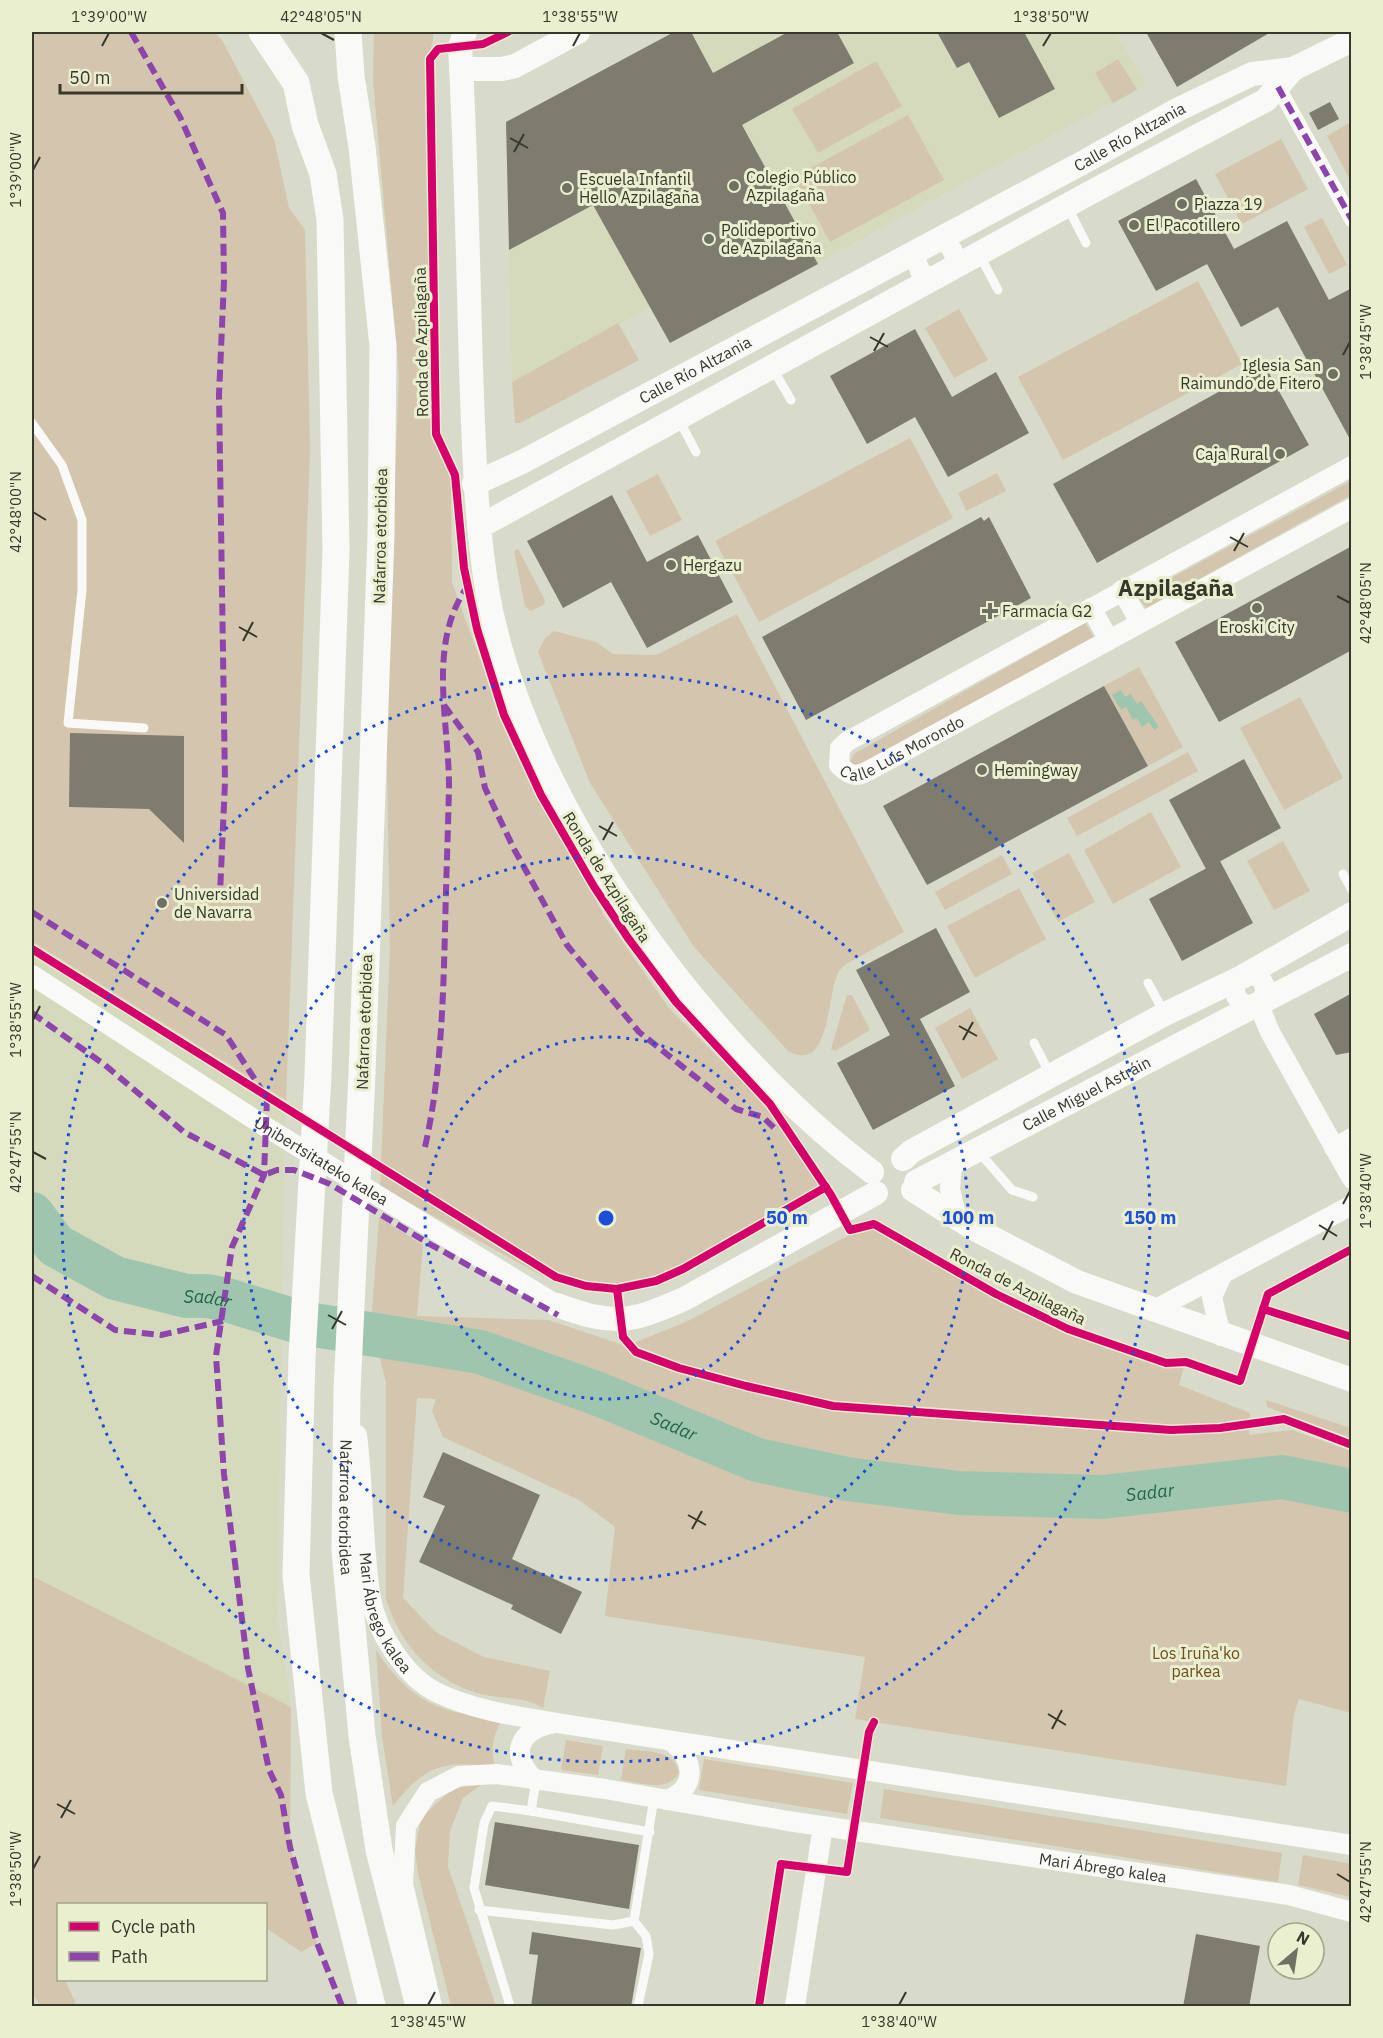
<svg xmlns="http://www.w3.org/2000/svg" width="1383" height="2038" font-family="'IBM Plex Sans',sans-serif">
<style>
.built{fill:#d5dabc}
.green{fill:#d4c6ae}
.water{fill:#9ec6ae}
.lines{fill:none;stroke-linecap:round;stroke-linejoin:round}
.river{stroke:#9ec6ae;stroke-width:44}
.building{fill:#7d7c6f}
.service{stroke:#f9faf7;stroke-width:9}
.pedestrian{stroke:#f9faf7;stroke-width:15}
.minor{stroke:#f9faf7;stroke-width:20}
.tertiary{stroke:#f9faf7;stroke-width:24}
.secondary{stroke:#f9faf7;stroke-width:27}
.quiet{stroke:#8e44ad;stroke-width:6;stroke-dasharray:12 6;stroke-linecap:butt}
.cycleway-casing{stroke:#e9efcf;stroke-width:11}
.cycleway{stroke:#d6006c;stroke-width:8}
.ticks{fill:none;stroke:#36382b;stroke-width:2}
.ring{fill:none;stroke:#1d4ed8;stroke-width:3;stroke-dasharray:3 6}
.poi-dot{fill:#6f7162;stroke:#e9efcf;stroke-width:2}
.labels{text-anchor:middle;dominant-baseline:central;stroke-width:6;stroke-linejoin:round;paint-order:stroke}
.street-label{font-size:16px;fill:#36382b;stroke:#e9efcf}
.poi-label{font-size:16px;fill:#36382b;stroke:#e9efcf;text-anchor:start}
.park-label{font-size:16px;fill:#714c1c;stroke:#e9efcf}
.water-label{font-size:18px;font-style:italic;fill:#23654a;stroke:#e9efcf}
.district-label{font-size:22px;font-weight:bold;fill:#36382b;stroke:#e9efcf}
.centre{fill:#1d4ed8;stroke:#e9efcf;stroke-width:3}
.ring-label{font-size:18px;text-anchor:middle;font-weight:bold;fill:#1d4ed8;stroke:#e9efcf;stroke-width:6;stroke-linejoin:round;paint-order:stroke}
.neatline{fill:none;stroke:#36382b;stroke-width:2}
.ticks-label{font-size:15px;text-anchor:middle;fill:#36382b}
</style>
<rect width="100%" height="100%" fill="#d8dbc9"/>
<g class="built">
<polygon points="32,32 214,32 222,40 274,139 289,208 305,230 310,449 284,1164 277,1619 291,1707 32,1576"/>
<polygon points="674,32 1115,32 1146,84 670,343 651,307 512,382 506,122"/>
</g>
<g class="green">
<polygon points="32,32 214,32 222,40 274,139 289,208 305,230 310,449 286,1100 32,941"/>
<polygon points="374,32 433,32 433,41 427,61 431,435 451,480 452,582 511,745 605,917 669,1008 764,1103 785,1130 824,1192 715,1255 671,1278 636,1291 583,1291 554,1282 380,1187 390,947 386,707 399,376 373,80"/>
<polygon points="1118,59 1137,90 1113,103 1095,73"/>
<polygon points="876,61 902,106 818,153 792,109"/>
<polygon points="908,115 944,180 830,242 794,177"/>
<polygon points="1351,122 1351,182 1327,136"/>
<polygon points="1281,139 1308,189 1242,224 1215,174"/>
<polygon points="1322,218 1347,265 1329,274 1304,227"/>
<polygon points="1198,281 1242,364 1063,460 1018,377"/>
<polygon points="959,309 988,360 954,378 925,328"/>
<polygon points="618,323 639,360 520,423 515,423 512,382"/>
<polygon points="910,438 953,518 759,622 715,541"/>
<polygon points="997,473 1006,491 966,511 958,493"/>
<polygon points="658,474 682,520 650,536 626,491"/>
<polygon points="1351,481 1351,495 1147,608 1136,597"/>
<polygon points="518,549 545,600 544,605 530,611 525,606 514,551"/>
<path d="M737,614L904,932L846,964L839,971C826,995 831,1075 788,1051L694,947L590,783L538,652L545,638L554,631L596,642L613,654L656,655Z"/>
<polygon points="1085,623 1094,637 862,766 854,767 850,762 854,754"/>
<polygon points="1139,667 1183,747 1148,766 1104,686"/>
<polygon points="1300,697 1343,778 1284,810 1240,728"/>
<polygon points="1188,752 1198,771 1077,836 1067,818"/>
<polygon points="1151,812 1181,867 1113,904 1084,850"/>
<polygon points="1283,841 1310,891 1274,910 1247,861"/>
<polygon points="1069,853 1095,902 1058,922 1032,873"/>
<polygon points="1002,855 1012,874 945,910 935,892"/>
<polygon points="1019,888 1046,939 975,978 947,926"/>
<polygon points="847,995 852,995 870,1030 835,1051 831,1049"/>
<polygon points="970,1008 998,1059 962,1079 935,1028"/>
<path d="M379,1217L423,1245L417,1316L548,1320L626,1346L686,1322L851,1234L875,1228L1011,1308L1100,1346L1163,1367L1184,1366L1179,1385L1250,1413L1249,1435L1292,1430L1351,1451V1713L1299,1699L1294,1715L1286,1786L855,1719L865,1657L605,1616L615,1527L579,1500L443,1437L432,1411L436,1399L417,1398L403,1598L437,1633L484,1657L550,1671L543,1708C526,1697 505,1699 485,1695C436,1684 400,1646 386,1599V1382L371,1325Z"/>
<polygon points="1266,1400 1351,1428 1351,1438 1267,1407"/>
<polygon points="32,1576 291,1707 290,1847 317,1943 301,1952 266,1928 266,1904 58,1904 58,1980 65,1980 77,2006 41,2006 32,1994"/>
<path d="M376,1650C410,1702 441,1714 502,1719C493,1736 490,1748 495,1767C444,1760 425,1765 393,1806L382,1737Z"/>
<polygon points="566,1740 603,1746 598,1775 561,1770"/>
<path d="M626,1749C646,1752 675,1749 679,1773C667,1793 641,1783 621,1780Z"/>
<polygon points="704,1759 853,1783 847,1814 699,1790"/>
<polygon points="481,1785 463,1798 450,1831 448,1867 496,2006 451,2006 418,1874 415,1850 421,1818 453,1788"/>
<polygon points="884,1789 1282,1853 1278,1882 880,1818"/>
<polygon points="1303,1855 1351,1864 1351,1897 1298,1885"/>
</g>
<polygon class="water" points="1121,690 1125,697 1131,694 1137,704 1141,701 1159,727 1154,730 1149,722 1142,727 1137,718 1133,720 1126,707 1121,710 1112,695"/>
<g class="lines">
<path class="river" id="s1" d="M32,1214L55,1245L115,1278L186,1296H207L227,1300L302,1323L480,1352L596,1393L757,1460L847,1479L959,1493L1102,1497L1282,1477L1352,1491"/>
</g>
<g class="building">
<polygon points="674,32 691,32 713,73 788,32 837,32 854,63 742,125 818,264 670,343 593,205 509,250 506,122"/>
<polygon points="937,32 1024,32 1055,89 999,118 969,62 957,68"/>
<polygon points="1146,32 1271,32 1177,87"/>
<polygon points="1330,102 1339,119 1318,130 1309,113"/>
<polygon points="1196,179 1234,249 1287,221 1329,300 1352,288 1352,443 1278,307 1241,327 1207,264 1156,291 1118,221"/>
<polygon points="915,329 952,397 996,372 1029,433 948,477 915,417 867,444 830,376"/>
<polygon points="1265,366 1309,445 1097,563 1053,484"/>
<polygon points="612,495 647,562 698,535 733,602 647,648 611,582 563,608 527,541"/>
<polygon points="981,517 984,521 989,517 1031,598 806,720 762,637"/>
<polygon points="1352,546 1352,650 1219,722 1175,642"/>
<polygon points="1104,686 1148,766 927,885 883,806"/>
<polygon points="70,733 184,736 184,843 149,809 69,807"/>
<polygon points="1244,759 1281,828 1206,869 1169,800"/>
<polygon points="1220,861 1253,923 1182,961 1149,899"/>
<polygon points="936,928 970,992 920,1019 955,1086 873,1130 837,1063 890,1035 856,970"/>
<polygon points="1352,993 1352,1052 1336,1055 1314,1014"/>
<polygon points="443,1452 540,1495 512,1559 582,1592 561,1634 511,1609 513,1605 419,1562 445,1506 423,1497"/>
<polygon points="495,1822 639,1845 629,1909 485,1885"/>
<polygon points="532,1932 641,1948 631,2007 531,2007 538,1955 529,1954"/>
<polygon points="1196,1934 1260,1946 1249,2007 1183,2007"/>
</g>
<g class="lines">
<g class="service">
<polyline points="1068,208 1086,243"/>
<polyline points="979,254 998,290"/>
<polyline points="773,369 791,400"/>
<polyline points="679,420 696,452"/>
<polyline points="32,423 62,465 82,520 82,590 68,723 144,728"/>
<polyline points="1343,874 1352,890"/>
<polyline points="1148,983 1165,1014"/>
<polyline points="1034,1043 1051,1076"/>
<polyline points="978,1151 1012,1190 1033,1197"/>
<polyline points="531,1811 650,1832"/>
<polyline points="479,1910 613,1925 634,1921 654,1798"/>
<polyline points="634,1921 646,1936 649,1954 638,2006"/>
<polyline points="510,2006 474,1888 484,1823 492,1806 531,1811 536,1781"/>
</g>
<polyline class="pedestrian" points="1278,87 1352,220"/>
<g class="minor">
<path d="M941,237C951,247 957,253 954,267"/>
<polyline points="913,252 920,271 932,280"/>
<path id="s2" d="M1352,466L848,741L840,748L839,765C848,774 854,778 866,772L1352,508"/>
<polyline points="1122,590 1140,622"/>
<polyline points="1091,608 1109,640"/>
<path id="s3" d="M32,975L266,1127L557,1305"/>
<circle cx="1250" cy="990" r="15"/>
<polyline points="1258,1003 1270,1032 1352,1179"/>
<polyline points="1334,1148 1352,1138"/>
<polyline points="952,1165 950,1189 956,1215"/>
<polyline points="1152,1311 1352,1205"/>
<polyline points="1221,1336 1212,1297 1222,1275"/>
<path id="s4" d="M357,1435C364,1489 362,1545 371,1599C377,1633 406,1678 438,1693C476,1711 517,1716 557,1723L1352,1845"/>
<path d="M536,1781C508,1754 518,1730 555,1723"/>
<path d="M667,1800C698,1788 695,1759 671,1741"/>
<path id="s5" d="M432,2006L403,1884L406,1826L428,1792L459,1776L497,1774L605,1789L788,1821L1289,1895L1352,1912"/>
<polyline points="795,2006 823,1826"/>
</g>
<g class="tertiary">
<path d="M465,32L460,47C466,154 468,261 471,369C474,444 475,520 488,595C526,804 704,1046 872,1172"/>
<polyline points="461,69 502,69 515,66 578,32"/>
<path id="s6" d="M474,484L522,462L1082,163L1177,110L1252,74L1293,69L1352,40"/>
<polyline points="479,527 1097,189 1266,100 1293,69"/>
<polyline points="903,1159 912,1151 1165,1014 1242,977 1352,914"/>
<path id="s7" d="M916,1182L1352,955"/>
<polyline points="913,1190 971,1227 1077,1282 1352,1380"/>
<path d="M557,1305C614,1326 629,1323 684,1299L876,1193"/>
</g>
<g class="secondary">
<polyline points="262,32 296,83 305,125 323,174 330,220 336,550 318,1076 302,1357 296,1575 319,1793 372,2006"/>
<path id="s8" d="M348,32L351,76L362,147L383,346L381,535L362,1074L347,1391L345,1550L362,1736L379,1850L419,2006"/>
</g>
<g class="quiet">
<polyline points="131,32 180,117 223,213 224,281 219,395 225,782 220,894"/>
<polyline points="1278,87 1352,220"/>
<polyline points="444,705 478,752 485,788 514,849 567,945 639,1032 736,1109 763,1117 777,1131"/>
<polyline points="32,912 226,1035 267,1098 264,1175 232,1247 216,1356 224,1474 248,1668 269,1770 281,1795 290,1847 317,1943 342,2006"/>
<polyline points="32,1013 105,1065 184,1132 264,1175 277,1170 294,1170 330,1184 428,1243 558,1315"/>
<path d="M425,1147C441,1076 443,1004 445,931C446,882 448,834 449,786C449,721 427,644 467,587"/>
<polyline points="32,1276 115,1330 161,1335 223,1321"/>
</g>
<g class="cycleway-casing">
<g id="cycleway">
<polyline points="508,32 483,44 438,49 430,59 436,434 455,475 464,568 477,629 504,715 541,795 593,885 628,938 676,1002 770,1104 831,1195 850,1230 874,1224 996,1294 1068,1329 1166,1363 1186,1362 1240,1381 1268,1294 1352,1249"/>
<polyline points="32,949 556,1277 586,1286 617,1289 656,1281 683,1269 826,1187"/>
<polyline points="617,1289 623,1337 636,1352 679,1368 746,1386 833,1406 1171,1430 1220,1428 1284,1419 1352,1445"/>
<polyline points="1263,1309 1352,1337"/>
<polyline points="759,2006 781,1864 847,1872 869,1732 874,1722"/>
</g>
</g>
<use href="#cycleway" class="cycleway"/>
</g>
<path class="ticks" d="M321,33L334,40M102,46L109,33M573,46L580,33M1043,46L1051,33M510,138L528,148M514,152L524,134M33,170L40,157M870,337L888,347M874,351L884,333M1343,355L1350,342M33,512L46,520M1230,537L1248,547M1234,551L1244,533M1337,596L1350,603M239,627L257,637M243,641L253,622M599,826L617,836M603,840L613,822M33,1020L40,1006M959,1026L977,1036M963,1040L973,1022M33,1152L46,1159M1343,1204L1350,1191M1319,1225L1337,1236M1323,1240L1333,1221M328,1315L346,1325M332,1329L342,1311M688,1515L706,1525M692,1529L702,1511M1048,1714L1066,1725M1052,1729L1062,1710M57,1804L75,1814M61,1818L71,1800M33,1869L40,1856M1337,1874L1350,1882M428,2005L435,1992M899,2005L906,1992"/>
<g class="ring">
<circle cx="606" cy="1218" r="181"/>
<circle cx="606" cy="1218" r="362"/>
<circle cx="606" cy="1218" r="544"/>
</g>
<g class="poi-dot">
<circle cx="734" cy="186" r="6"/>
<circle cx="567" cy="188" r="6"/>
<circle cx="1182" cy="204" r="6"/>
<circle cx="1134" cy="225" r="6"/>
<circle cx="709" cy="239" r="6"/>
<circle cx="1333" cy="374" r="6"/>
<circle cx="1280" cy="454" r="6"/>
<circle cx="671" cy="565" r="6"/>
<circle cx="1257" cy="608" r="6"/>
<path d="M987 602h6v6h6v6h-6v6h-6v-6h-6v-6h6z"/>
<circle cx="982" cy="770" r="6"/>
<circle cx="162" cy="903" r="6"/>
</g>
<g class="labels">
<g class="street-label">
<text stroke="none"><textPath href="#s6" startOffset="742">Calle Río Altzania</textPath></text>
<text transform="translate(421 342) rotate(-91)">Ronda de Azpilagaña</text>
<text stroke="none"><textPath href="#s6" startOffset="249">Calle Río Altzania</textPath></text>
<text transform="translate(380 536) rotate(-89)">Nafarroa etorbidea</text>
<text stroke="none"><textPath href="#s2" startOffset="674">Calle Luis Morondo</textPath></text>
<text transform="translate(607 877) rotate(58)">Ronda de Azpilagaña</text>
<text transform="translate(364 1022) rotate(-88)">Nafarroa etorbidea</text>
<text stroke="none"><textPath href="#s7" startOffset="192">Calle Miguel Astráin</textPath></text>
<text stroke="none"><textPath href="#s3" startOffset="344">Unibertsitateko kalea</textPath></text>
<text transform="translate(1018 1286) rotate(27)">Ronda de Azpilagaña</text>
<text stroke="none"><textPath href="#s8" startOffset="1478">Nafarroa etorbidea</textPath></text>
<text stroke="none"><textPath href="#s4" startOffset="182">Mari Ábrego kalea</textPath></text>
<text stroke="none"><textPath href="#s5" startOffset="910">Mari Ábrego kalea</textPath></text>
</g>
<g class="poi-label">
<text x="746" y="177">Colegio Público<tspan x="746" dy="18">Azpilagaña</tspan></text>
<text x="579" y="179">Escuela Infantil<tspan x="579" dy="18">Hello Azpilagaña</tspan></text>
<text x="1194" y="204">Piazza 19</text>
<text x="1146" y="225">El Pacotillero</text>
<text x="721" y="230">Polideportivo<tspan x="721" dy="18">de Azpilagaña</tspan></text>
<text x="1321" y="365" text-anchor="end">Iglesia San<tspan x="1321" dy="18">Raimundo de Fitero</tspan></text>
<text x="1268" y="454" text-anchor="end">Caja Rural</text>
<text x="683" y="565">Hergazu</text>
<text x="1002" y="611">Farmacía G2</text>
<text x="1257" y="627" text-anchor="middle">Eroski City</text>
<text x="994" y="770">Hemingway</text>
<text x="174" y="894">Universidad<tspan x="174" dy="18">de Navarra</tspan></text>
</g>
<g class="park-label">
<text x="1196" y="1653">Los Iruña'ko<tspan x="1196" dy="18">parkea</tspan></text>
</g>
<g class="water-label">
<text stroke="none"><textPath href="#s1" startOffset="202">Sadar</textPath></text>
<text stroke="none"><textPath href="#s1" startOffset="688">Sadar</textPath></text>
<text stroke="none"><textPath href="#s1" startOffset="1174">Sadar</textPath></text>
</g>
<g class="district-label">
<text x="1176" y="587">Azpilagaña</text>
</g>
</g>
<circle cx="606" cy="1218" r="9" class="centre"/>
<g class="ring-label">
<text x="787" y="1224">50 m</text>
<text x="968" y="1224">100 m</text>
<text x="1150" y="1224">150 m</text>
</g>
<rect width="1383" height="2038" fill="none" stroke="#e9efcf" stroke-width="66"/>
<rect x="57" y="1903" width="210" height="78" fill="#e9efcf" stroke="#a1a68d" stroke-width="1.5"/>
<rect x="69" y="1922" width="30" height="9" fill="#d6006c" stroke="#a1a68d" stroke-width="1.5"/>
<text x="111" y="1933" font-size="18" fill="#36382b">Cycle path</text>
<rect x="69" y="1952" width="30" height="9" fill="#8e44ad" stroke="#a1a68d" stroke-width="1.5"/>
<text x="111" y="1963" font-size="18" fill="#36382b">Path</text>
<g transform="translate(1296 1951) rotate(29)"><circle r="28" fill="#e9efcf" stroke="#a1a68d" stroke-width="1.5"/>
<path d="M0-4.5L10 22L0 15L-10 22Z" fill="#6f7162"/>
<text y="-9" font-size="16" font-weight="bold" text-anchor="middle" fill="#36382b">N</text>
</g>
<path d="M60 84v9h182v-9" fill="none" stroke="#36382b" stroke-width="3"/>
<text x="69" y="84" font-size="18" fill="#36382b" stroke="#e9efcf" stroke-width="4.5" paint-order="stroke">50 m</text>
<rect x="33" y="33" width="1317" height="1972" class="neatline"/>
<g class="ticks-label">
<text x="109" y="22">1°39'00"W</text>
<text x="321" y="22">42°48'05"N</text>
<text x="580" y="22">1°38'55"W</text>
<text x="1051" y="22">1°38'50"W</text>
<text transform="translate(16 170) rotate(-90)" y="5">1°39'00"W</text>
<text transform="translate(1366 342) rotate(-90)" y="5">1°38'45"W</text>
<text transform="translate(16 512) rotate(-90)" y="5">42°48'00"N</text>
<text transform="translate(1366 603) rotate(-90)" y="5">42°48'05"N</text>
<text transform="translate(16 1020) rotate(-90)" y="5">1°38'55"W</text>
<text transform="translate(16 1152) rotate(-90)" y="5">42°47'55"N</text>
<text transform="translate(1366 1191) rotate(-90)" y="5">1°38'40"W</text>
<text transform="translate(16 1869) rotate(-90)" y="5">1°38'50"W</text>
<text transform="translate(1366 1882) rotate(-90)" y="5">42°47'55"N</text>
<text x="428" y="2027">1°38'45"W</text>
<text x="899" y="2027">1°38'40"W</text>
</g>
</svg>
